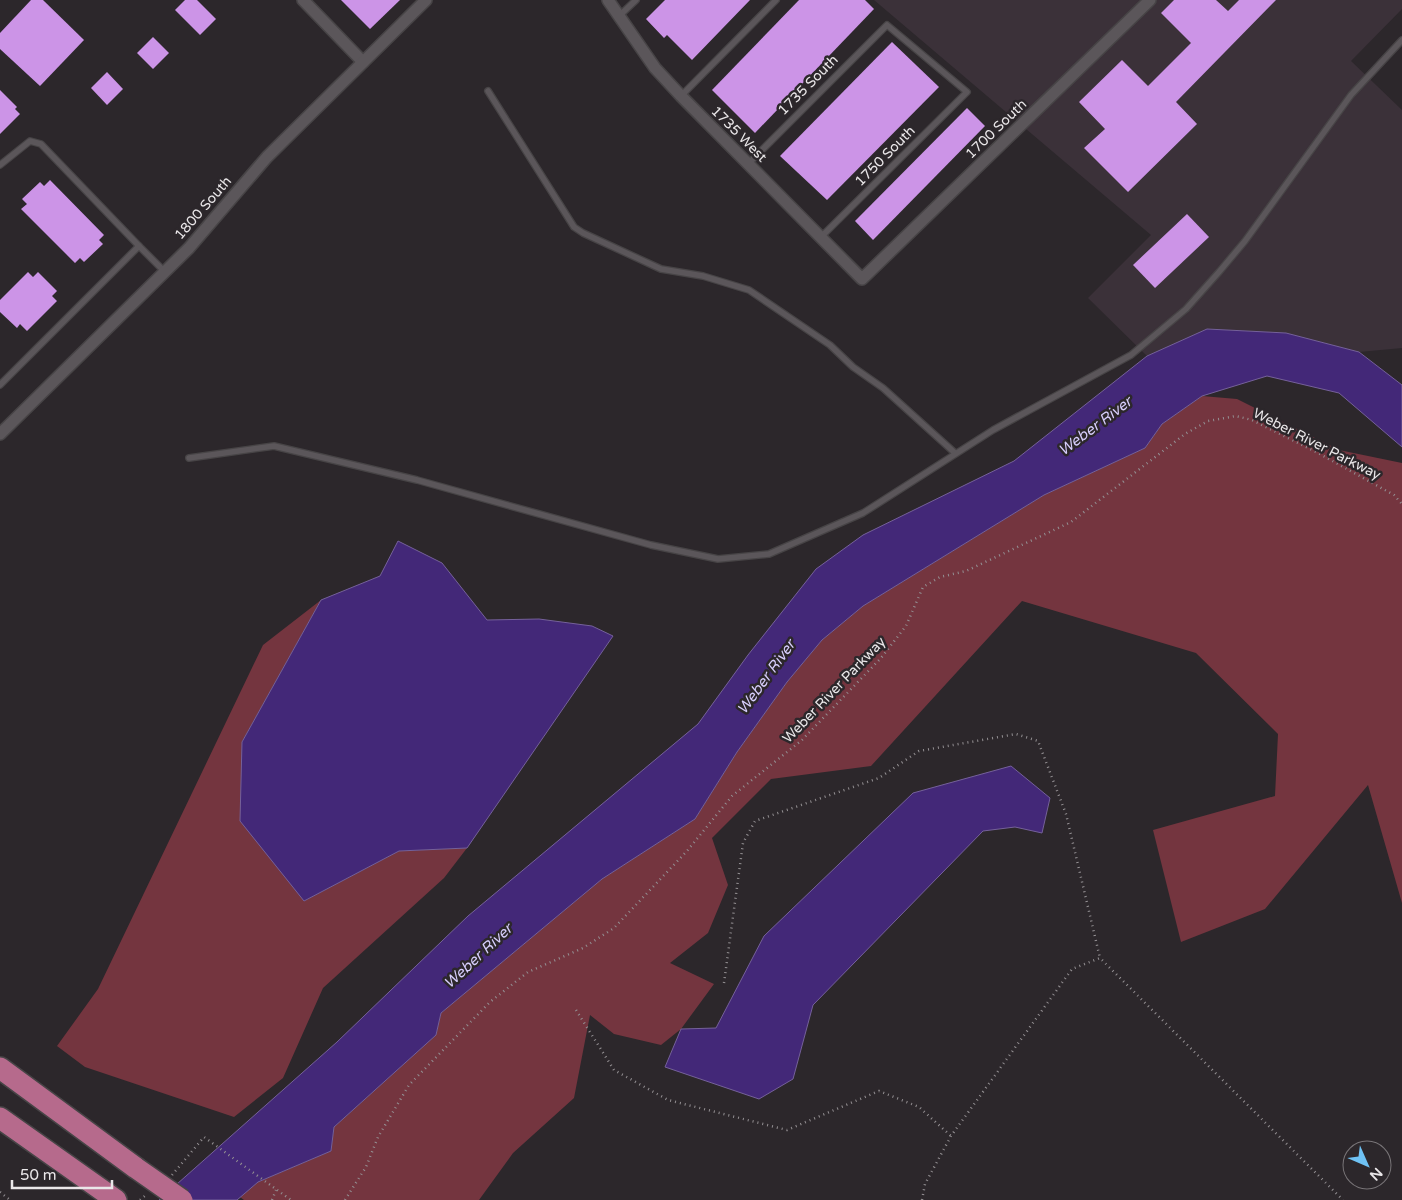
<svg xmlns="http://www.w3.org/2000/svg" width="1402" height="1200" viewBox="0 0 1402 1200" font-family="'Varela Round',sans-serif">
  <rect width="100%" height="100%" fill="#2c272b"/>
  <!-- built -->
  <path fill="#3b3139" d="M874,0H1402V9L1351,61L1402,110V348L1359,352L1286,333L1207,329L1147,356L1088,298L1151,235Z"/>
  <!-- green -->
  <g fill="#74353f">
    <path d="M1202,396L1237,399L1339,450L1402,463V903L1368,785L1265,909L1181,942L1153,830L1275,796L1278,734L1196,653L1022,601L871,766L771,779L712,838L728,885L708,933L670,963L714,984L681,1029L661,1045L614,1034L590,1015L574,1098L513,1153L479,1200H244L240,1197L258,1182L331,1151L334,1127L436,1035L441,1013L602,879L695,819L737,752L787,682L822,640L863,606L1044,495L1145,448L1162,424Z"/>
    <path d="M321,600L242,742L304,901L399,851L467,848L444,878L323,988L283,1078L234,1117L85,1067L57,1046L98,989L263,645Z"/>
  </g>
  <!-- water -->
  <g fill="#432878" stroke="#75619a">
    <path d="M1207,329L1286,333L1359,352L1402,385V447L1339,393L1267,376L1202,396L1162,424L1145,448L1044,495L863,606L822,640L787,682L737,752L695,819L602,879L441,1013L436,1035L334,1127L331,1151L258,1182L237,1200H159L337,1042L468,916L698,724L748,655L816,569L863,535L1014,461L1147,356Z"/>
    <path d="M398,541L442,563L487,620L539,619L592,626L613,636L467,848L399,851L304,901L240,821L242,742L321,600L380,576Z"/>
    <path d="M1011,766L1050,798L1042,833L1015,827L983,831L813,1005L793,1079L759,1099L665,1067L681,1029L716,1028L764,936L913,793Z"/>
  </g>
  <!-- building -->
  <g fill="#cc94e7">
    <path d="M31,0H43L84,40L40,86L0,49V33Z"/>
    <path d="M185,0H197L216,19L200,35L175,10Z"/>
    <path d="M341,0H400L370,29Z"/>
    <path d="M665,0H750L692,60L667,35L664,38L646,19Z"/>
    <path d="M799,0H865L874,9L755,133L712,90Z"/>
    <path d="M1174,0H1216L1228,11L1239,0H1276L1176,102L1197,124L1128,192L1084,148L1105,129L1079,102L1122,60L1148,86L1191,43L1161,13Z"/>
    <path d="M153,37L169,53L153,69L137,53Z"/>
    <path d="M892,42L939,87L827,200L780,156Z"/>
    <path d="M107,72L123,89L107,105L91,88Z"/>
    <path d="M0,90L17,107L15,109L20,114L0,134Z"/>
    <path d="M967,108L985,126L873,240L855,221Z"/>
    <path d="M50,180L104,235L99,240L103,244L84,262L80,258L75,263L21,209L27,204L22,199L40,182L44,186Z"/>
    <path d="M1187,214L1209,237L1155,288L1133,265Z"/>
    <path d="M28,272L33,277L38,272L57,291L52,296L57,301L27,331L20,324L17,328L0,312V300Z"/>
  </g>
  <g fill="none" stroke-linecap="round" stroke-linejoin="round">
    <!-- service casing -->
    <g stroke="#474446" stroke-width="8">
      <g id="service">
        <path d="M618,17L636,0"/>
        <path d="M488,91L574,227L583,233L661,269L703,276L749,290L830,345L853,367L883,388L955,453"/>
        <path d="M681,96L776,0"/>
        <path d="M748,164L887,25L967,92L821,237"/>
        <path d="M0,165L30,141L41,144L139,246L0,385"/>
        <path d="M139,246L165,272"/>
        <path d="M189,458L274,446L417,480L651,545L718,559L769,554L863,513L993,430L1131,355L1186,309L1219,272L1245,241L1351,95L1402,40"/>
      </g>
    </g>
    <!-- minor casing -->
    <g stroke="#474446" stroke-width="14">
      <g id="minor">
        <path d="M303,0L363,62"/>
        <path d="M608,0L655,68L681,96L862,279L1150,0"/>
        <path d="M0,434L189,248L267,157L426,0"/>
      </g>
    </g>
    <!-- motorway casing -->
    <g stroke="#474446" stroke-width="24">
      <g id="motorway">
        <path d="M0,1068L136,1168"/>
        <path d="M0,1118L116,1200"/>
      </g>
    </g>
    <!-- path -->
    <g stroke="#949093" stroke-width="2.5" stroke-dasharray="1 4" stroke-linecap="butt">
      <path d="M724,983L743,843L755,821L879,778L919,751L1016,734L1038,741L1066,814L1100,958"/>
      <path d="M576,1010L614,1070L668,1100L787,1130L879,1091L919,1107L951,1136"/>
      <path d="M172,1175L204,1137L291,1200"/>
      <path d="M0,1192L10,1200"/>
      <path d="M140,1200L146,1195"/>
      <path d="M272,1200L276,1190"/>
      <path d="M345,1200L366,1167L378,1137L409,1085L490,1002L528,972L583,948L614,928L687,851L732,796L802,740L881,658L906,626L923,587L940,577L966,571L1071,522L1185,434L1208,421L1236,416L1252,420L1318,453L1394,495L1402,504"/>
      <path d="M922,1200L925,1184L951,1136L1072,969L1100,958L1343,1200"/>
    </g>
    <!-- service -->
    <use href="#service" stroke="#5b565a" stroke-width="5.5"/>
    <!-- minor -->
    <use href="#minor" stroke="#5b565a" stroke-width="11"/>
    <!-- motorway -->
    <use href="#motorway" stroke="#b66a8c" stroke-width="21"/>
    <!-- motorway-bridge casing -->
    <g stroke="#474446" stroke-width="24" stroke-linecap="butt">
      <path id="motorway-bridge" d="M136,1168L182,1200"/>
    </g>
    <!-- motorway-bridge -->
    <use href="#motorway-bridge" stroke="#b66a8c" stroke-width="21"/>
  </g>
  <g text-anchor="middle" dominant-baseline="central" stroke-width="5" stroke-linejoin="round" paint-order="stroke">
    <!-- street labels -->
    <g font-size="14" fill="#eae7e9" stroke="#2c272b">
      <text transform="translate(808 85) rotate(-45)">1735 South</text>
      <text transform="translate(996 129) rotate(-44)">1700 South</text>
      <text transform="translate(739 134) rotate(45)">1735 West</text>
      <text transform="translate(885 156) rotate(-45)">1750 South</text>
      <text transform="translate(203 208) rotate(-49)">1800 South</text>
      <text transform="translate(1317 444) rotate(27)">Weber River Parkway</text>
      <text transform="translate(834 690) rotate(-46)">Weber River Parkway</text>
    </g>
    <!-- water labels -->
    <g font-size="15" font-style="italic" fill="#d7cefc" stroke="#2c272b">
      <text transform="translate(1095 426) rotate(-37)">Weber River</text>
      <text transform="translate(766 677) rotate(-54)">Weber River</text>
      <text transform="translate(478 956) rotate(-43)">Weber River</text>
    </g>
  </g>
  <!-- north arrow -->
  <g transform="translate(1367 1165) rotate(135)"><circle r="24" fill="#2c272b" stroke="#787477"/>
  <path d="M0-4L9 19L0 12L-9 19Z" fill="#6fc2f4"/>
  <text y="-8" font-size="14" font-weight="bold" text-anchor="middle" fill="#eae7e9">N</text>
  </g>
  <!-- scale -->
  <path d="M12 1180v8h100v-8" fill="none" stroke="#eae7e9" stroke-width="2.5"/>
  <text x="20" y="1180" font-size="15" fill="#eae7e9" stroke="#2c272b" stroke-width="4" paint-order="stroke">50 m</text>
</svg>
